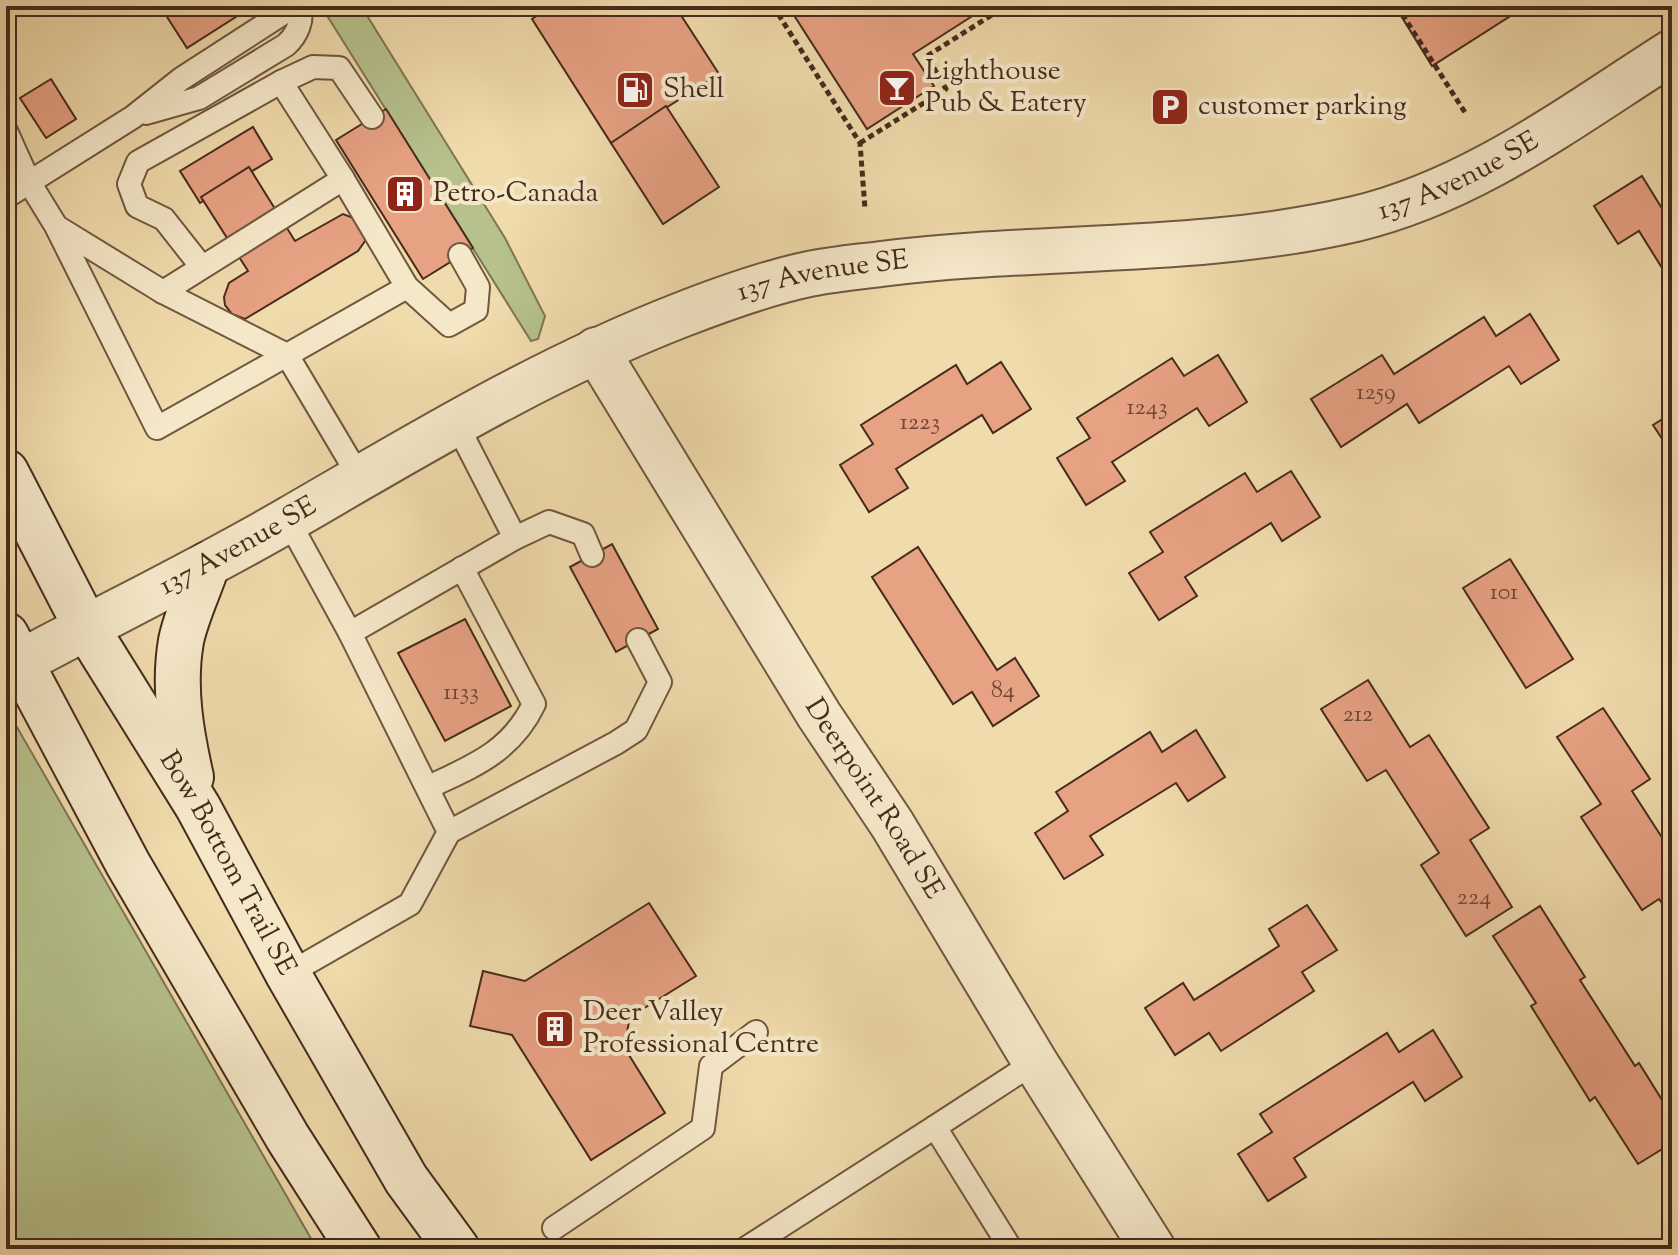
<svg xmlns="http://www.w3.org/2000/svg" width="1678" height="1255" viewBox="0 0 1678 1255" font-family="'Sorts Mill Goudy',serif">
  <rect width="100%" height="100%" fill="#f0dbac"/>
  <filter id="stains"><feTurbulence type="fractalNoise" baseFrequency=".0025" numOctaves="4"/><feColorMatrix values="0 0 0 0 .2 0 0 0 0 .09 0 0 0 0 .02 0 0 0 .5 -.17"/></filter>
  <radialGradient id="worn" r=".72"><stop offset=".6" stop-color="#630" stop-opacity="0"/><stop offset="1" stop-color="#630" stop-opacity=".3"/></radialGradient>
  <!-- green -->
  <g fill="#b6c18c" stroke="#7e7654" stroke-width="2">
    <path d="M321,6H361L505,238L545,316L538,339L531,341Z"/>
    <path d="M6,708L317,1249H6Z"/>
  </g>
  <!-- building -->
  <g fill="#e7a183" stroke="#462b1c" stroke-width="2">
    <path d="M160,6H253L187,48Z"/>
    <path d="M552,6H675L719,74L611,143L532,19Z"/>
    <path d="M788,6H988L913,54L934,86L867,129Z"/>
    <path d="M1395,6H1526L1432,66Z"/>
    <path d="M51,79L76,119L46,138L20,98Z"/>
    <path d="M666,106L719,187L663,224L611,143Z"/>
    <path d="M386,109L473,248L423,279L336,140Z"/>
    <path d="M253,127L272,159L200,203L180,171Z"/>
    <path d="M249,167L295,241L343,214L356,219L364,233L365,241L358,251L245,319L232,314L225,305L224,297L229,283L248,271L201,197Z"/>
    <path d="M1642,176L1663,210L1672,204V284L1639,231L1618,244L1594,206Z"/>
    <path d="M1530,314L1559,360L1521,384L1509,366L1419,423L1407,404L1341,447L1311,399L1382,355L1394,374L1484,317L1496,336Z"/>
    <path d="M1218,355L1247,402L1209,426L1197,408L1112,462L1125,481L1086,505L1057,458L1090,438L1077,418L1172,358L1184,376Z"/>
    <path d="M1001,362L1031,409L993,433L982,415L896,469L908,488L869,512L840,465L873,444L861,425L956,365L967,384Z"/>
    <path d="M1672,413V454L1653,425Z"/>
    <path d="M1291,471L1320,517L1282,541L1271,523L1185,577L1197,596L1159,620L1129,573L1163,552L1150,532L1245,473L1257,492Z"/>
    <path d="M612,544L658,629L616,652L570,567Z"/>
    <path d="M918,547L997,670L1015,658L1039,696L993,726L972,692L953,704L872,577Z"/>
    <path d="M1510,559L1573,659L1526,688L1463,588Z"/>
    <path d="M465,619L511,706L445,741L398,653Z"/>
    <path d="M1368,680L1410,747L1429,735L1489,828L1470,840L1512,907L1466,936L1421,865L1439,853L1386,770L1367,781L1321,709Z"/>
    <path d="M1603,708L1650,779L1632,791L1672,853V918L1659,899L1642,910L1581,817L1601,804L1557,737Z"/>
    <path d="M1196,730L1225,777L1188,801L1176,783L1090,836L1103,855L1064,879L1035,833L1068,811L1056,792L1150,732L1162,752Z"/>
    <path d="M649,903L696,976L630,1017L624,1047L665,1113L591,1160L512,1035L470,1026L483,971L525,981Z"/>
    <path d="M1307,905L1337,950L1302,972L1314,991L1221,1051L1209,1033L1175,1055L1145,1008L1183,983L1194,1000L1279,946L1269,929Z"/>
    <path d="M1540,906L1585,977L1580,980L1635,1066L1639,1063L1672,1116V1143L1638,1164L1595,1097L1590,1101L1531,1006L1536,1003L1493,936Z"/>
    <path d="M1433,1030L1462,1077L1425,1101L1413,1082L1294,1158L1306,1177L1268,1201L1238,1154L1272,1132L1260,1114L1387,1033L1399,1052Z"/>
  </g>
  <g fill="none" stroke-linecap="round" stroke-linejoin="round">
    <!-- service casing -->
    <g stroke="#705740" stroke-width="26">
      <g id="service">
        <path d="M281,82L343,179L407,287L449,325L476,310L478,287L460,255"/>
        <path d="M146,113L199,98L286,45C297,35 303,21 300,6"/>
        <path d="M6,131L29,182L56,226L157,428L287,355L360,478"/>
        <path d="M6,197L133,117L181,79L294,6"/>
        <path d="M57,227L163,292L287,355L407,287"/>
        <path d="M201,266L164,219L137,206L129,184L138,162L281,82L313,67L339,68L372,117"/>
        <path d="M163,292L343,179"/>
        <path d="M288,520L350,633L449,832L410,904L288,974"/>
        <path d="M515,538L549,522L583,534L592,555"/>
        <path d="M350,633L515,538L455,421"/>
        <path d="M429,787C473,766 511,752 534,704L462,568"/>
        <path d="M449,832L616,743L636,730L660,682L638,640"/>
        <path d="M554,1228L703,1128L711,1066L756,1032"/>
        <path d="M745,1249L935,1127"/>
        <path d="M1011,1249L935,1127L1035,1062"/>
      </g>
    </g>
    <!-- minor casing -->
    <g stroke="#705740" stroke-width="48">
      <g id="minor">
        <path id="s1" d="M596,350L819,715L892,824L1035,1062L1153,1249"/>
      </g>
    </g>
    <!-- tertiary casing -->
    <g stroke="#705740" stroke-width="48">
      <g id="tertiary">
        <path id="s2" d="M21,662C110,614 202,570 291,518C419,444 542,369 681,315C722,299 766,283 809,274C833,269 857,267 881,264C1038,244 1200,255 1355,219C1473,191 1571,116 1672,52"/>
      </g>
    </g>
    <!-- secondary casing -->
    <g stroke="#462b1c" stroke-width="48">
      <g id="secondary">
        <path id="s3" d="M6,472L86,627L198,807L288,974L406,1179L457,1249"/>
        <path d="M6,635L128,864L288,1138L359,1249"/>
        <path d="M191,777C181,733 173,687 181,641C186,616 199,590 207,565"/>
      </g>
    </g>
    <!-- path -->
    <g stroke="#462b1c" stroke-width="5" stroke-dasharray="6 4" stroke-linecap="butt">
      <path d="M773,6L860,143L865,209"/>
      <path d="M1397,6L1466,114"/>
      <path d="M860,143L946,89L927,56L1006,6"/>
    </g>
    <!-- service -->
    <use href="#service" stroke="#f5e8c9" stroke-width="22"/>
    <!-- minor -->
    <use href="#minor" stroke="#f5e8c9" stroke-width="44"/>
    <!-- tertiary -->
    <use href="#tertiary" stroke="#f5e8c9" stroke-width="44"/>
    <!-- secondary -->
    <use href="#secondary" stroke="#f5e8c9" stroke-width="44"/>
  </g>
  <!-- icons -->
  <defs>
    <g id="bar-square" transform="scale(2)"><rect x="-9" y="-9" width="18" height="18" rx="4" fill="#8f2418" stroke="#f5e8c9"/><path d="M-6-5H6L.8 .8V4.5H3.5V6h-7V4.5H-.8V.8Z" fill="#fff"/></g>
    <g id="fuel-square" transform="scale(2)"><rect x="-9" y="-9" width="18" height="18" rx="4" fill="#8f2418" stroke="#f5e8c9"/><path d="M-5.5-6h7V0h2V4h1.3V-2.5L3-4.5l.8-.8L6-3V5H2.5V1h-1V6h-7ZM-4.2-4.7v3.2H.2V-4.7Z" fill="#fff"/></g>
    <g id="parking-square" transform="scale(2)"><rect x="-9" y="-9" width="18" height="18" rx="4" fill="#8f2418" stroke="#f5e8c9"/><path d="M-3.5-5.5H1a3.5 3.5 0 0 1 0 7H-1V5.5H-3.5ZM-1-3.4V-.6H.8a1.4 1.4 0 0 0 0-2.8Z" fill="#fff"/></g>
    <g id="building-square" transform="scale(2)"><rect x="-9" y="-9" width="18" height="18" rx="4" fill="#8f2418" stroke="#f5e8c9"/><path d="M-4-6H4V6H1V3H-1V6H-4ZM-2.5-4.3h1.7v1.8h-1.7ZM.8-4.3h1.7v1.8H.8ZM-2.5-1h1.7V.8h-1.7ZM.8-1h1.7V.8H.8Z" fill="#fff"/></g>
  </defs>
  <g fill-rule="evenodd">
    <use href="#bar-square" x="897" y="88"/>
    <use href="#fuel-square" x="635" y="90"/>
    <use href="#parking-square" x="1170" y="107"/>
    <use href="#building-square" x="405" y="194"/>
    <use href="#building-square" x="555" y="1029"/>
  </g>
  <g text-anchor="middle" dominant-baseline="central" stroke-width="8" stroke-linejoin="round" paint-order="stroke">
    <!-- number labels -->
    <g font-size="24" fill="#6e4836">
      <text x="1376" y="393">1259</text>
      <text x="1147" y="408">1243</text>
      <text x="920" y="423">1223</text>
      <text x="1504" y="593">101</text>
      <text x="1003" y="691">84</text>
      <text x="461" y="693">1133</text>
      <text x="1358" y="715">212</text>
      <text x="1474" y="898">224</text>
    </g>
    <!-- poi labels -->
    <g font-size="28" fill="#462b1c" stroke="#f5e8c9" text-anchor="start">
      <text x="925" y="72">Lighthouse<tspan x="925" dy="32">Pub &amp; Eatery</tspan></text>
      <text x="663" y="90">Shell</text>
      <text x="1198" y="107">customer parking</text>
      <text x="433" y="194">Petro-Canada</text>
      <text x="583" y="1013">Deer Valley<tspan x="583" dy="32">Professional Centre</tspan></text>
    </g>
    <!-- street labels -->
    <g font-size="28" fill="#462b1c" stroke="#f5e8c9">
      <text stroke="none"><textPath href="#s2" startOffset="1542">137 Avenue SE</textPath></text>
      <text stroke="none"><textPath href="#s2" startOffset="894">137 Avenue SE</textPath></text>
      <text stroke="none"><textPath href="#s2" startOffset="246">137 Avenue SE</textPath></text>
      <text stroke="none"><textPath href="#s1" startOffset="528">Deerpoint Road SE</textPath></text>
      <text stroke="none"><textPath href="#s3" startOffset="450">Bow Bottom Trail SE</textPath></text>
    </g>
  </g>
  <!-- margin -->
  <rect width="1678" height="1255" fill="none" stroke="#f0dbac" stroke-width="32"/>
  <rect x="8" y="8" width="1662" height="1239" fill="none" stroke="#462b1c" stroke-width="4"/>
  <rect x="16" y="16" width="1646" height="1223" fill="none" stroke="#462b1c" stroke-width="2"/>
  <rect width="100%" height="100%" filter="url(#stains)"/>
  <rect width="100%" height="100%" fill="url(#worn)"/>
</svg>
